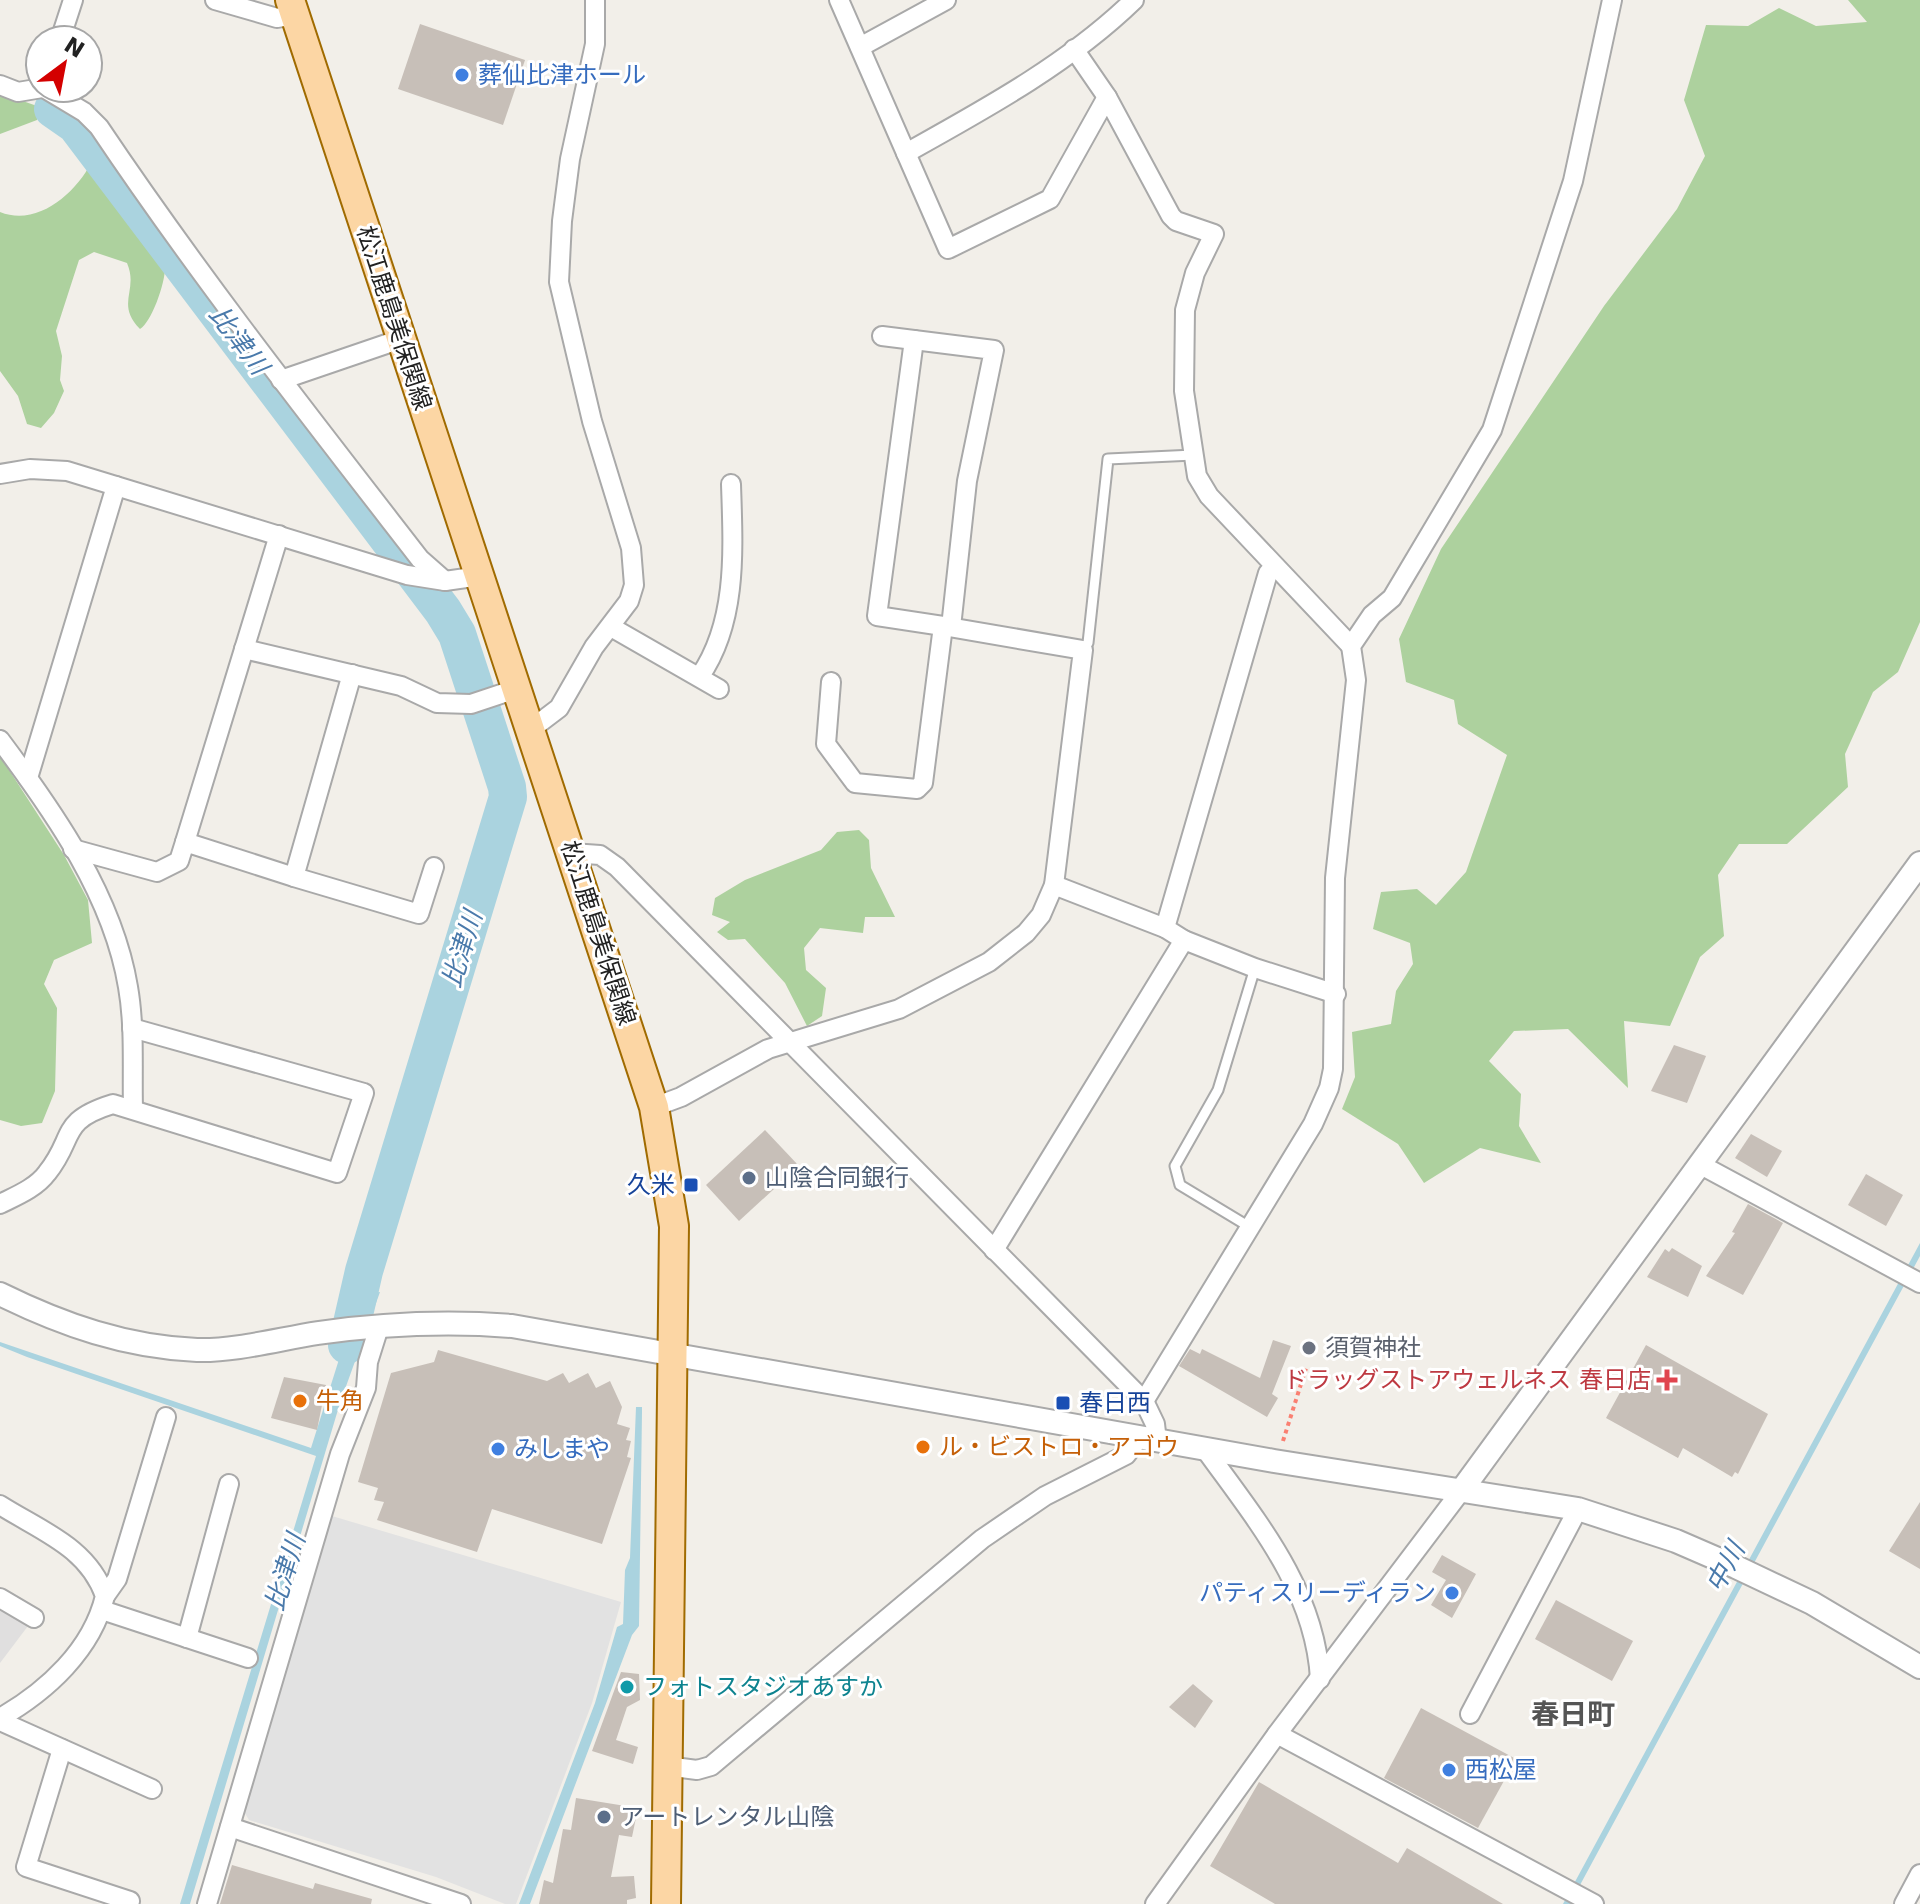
<svg xmlns="http://www.w3.org/2000/svg" width="1920" height="1904" viewBox="0 0 1920 1904" font-family="'DejaVu Sans','Noto Sans JP',sans-serif">
  <rect width="100%" height="100%" fill="#f2efe9"/>
  <!-- residential -->
  <path fill="#e0dfdf" d="M0,1598L34,1618L0,1663Z"/>
  <!-- forest -->
  <g fill="#add19e">
    <path d="M1848,0H1920V622L1898,672L1873,692L1845,754L1848,787L1787,844H1739L1718,875L1724,936L1700,957L1670,1026L1624,1021L1628,1088L1568,1029L1514,1031L1489,1061L1521,1094L1519,1126L1541,1163L1480,1148L1424,1183L1398,1144L1342,1109L1355,1077L1352,1032L1391,1024L1396,991L1413,964L1410,943L1373,929L1381,892L1417,889L1436,905L1466,872L1507,755L1458,724L1454,700L1406,682L1399,639L1441,549L1604,306L1677,209L1705,156L1684,100L1706,25L1748,26L1779,8L1816,26L1867,22Z"/>
    <path d="M0,93L37,106V120L0,134Z"/>
    <path d="M91,163L165,263C167,279 152,322 140,329C115,303 139,291 127,263L94,252L79,260L56,331L62,356L60,380L64,391L54,413L41,428L27,424L18,396L0,371V212C37,227 75,194 91,163Z"/>
    <path d="M0,756L64,855L88,900L92,943L54,960L44,984L57,1008L55,1091L42,1123L21,1126L0,1120Z"/>
    <path d="M859,830L869,840L871,868L895,917H865L863,933L820,928L804,948L806,970L826,988L822,1016L807,1026L785,983L745,939L728,940L717,932L730,922L712,915L715,898L745,880L821,850L837,832Z"/>
  </g>
  <!-- parking -->
  <path fill="#e2e2e2" d="M332,1516L621,1602L592,1703L516,1904H505L436,1877L249,1820L243,1810Z"/>
  <!-- water -->
  <g fill="#aad3df">
    <path d="M1920,1243V1256L1573,1898L1570,1904H1563Z"/>
    <path d="M380,1292L340,1403L190,1904H180L316,1456L27,1357L0,1346V1342L311,1448L341,1353L353,1295Z"/>
    <path d="M636,1407H642V1412L639,1626L632,1635L530,1904H519L595,1703L617,1627L623,1624L625,1570L630,1558Z"/>
  </g>
  <g fill="none" stroke-linecap="round" stroke-linejoin="round">
    <!-- river -->
    <path stroke="#aad3df" stroke-width="38" d="M53,109L76,125L443,611L457,634L507,787L508,797L364,1271L347,1345"/>
  </g>
  <!-- building -->
  <g fill="#c7bfb8">
    <path d="M420,24L525,60L503,125L398,89Z"/>
    <path d="M1674,1045L1706,1056L1687,1103L1651,1091Z"/>
    <path d="M765,1130L799,1166L739,1221L706,1185Z"/>
    <path d="M1751,1134L1782,1151L1767,1177L1735,1158Z"/>
    <path d="M1866,1174L1903,1195L1886,1226L1848,1205Z"/>
    <path d="M1748,1204L1783,1223L1743,1295L1706,1276L1735,1233L1732,1232Z"/>
    <path d="M1672,1248L1702,1266L1688,1297L1647,1277L1665,1249L1669,1252Z"/>
    <path d="M1273,1340L1291,1346L1272,1394L1278,1398L1267,1417L1179,1366L1190,1349L1200,1354L1202,1349L1260,1378Z"/>
    <path d="M1646,1345L1768,1414L1738,1474L1735,1472L1732,1477L1683,1448L1678,1458L1606,1418Z"/>
    <path d="M438,1350L547,1381L563,1373L569,1383L588,1373L596,1388L610,1381L622,1407L617,1424L630,1428L626,1440L631,1441L627,1457L631,1458L602,1544L492,1509L477,1552L377,1520L384,1502L374,1500L378,1488L358,1482L391,1373L434,1362Z"/>
    <path d="M284,1377L326,1385L317,1430L271,1418Z"/>
    <path d="M1920,1502V1569L1889,1551Z"/>
    <path d="M1442,1555L1476,1574L1452,1618L1431,1605L1446,1580L1432,1572Z"/>
    <path d="M1556,1600L1633,1641L1612,1681L1535,1639Z"/>
    <path d="M621,1672L639,1674L640,1700L627,1707L616,1740L638,1747L633,1764L592,1751Z"/>
    <path d="M1193,1684L1213,1701L1195,1728L1169,1707Z"/>
    <path d="M1421,1708L1516,1759L1478,1828L1384,1778Z"/>
    <path d="M1259,1782L1398,1863L1407,1848L1503,1904H1275L1210,1866Z"/>
    <path d="M576,1798L638,1808L632,1837L619,1835L611,1877L634,1876L636,1898L627,1900V1904H539L544,1880L553,1883L563,1829L571,1830Z"/>
    <path d="M232,1865L313,1889L315,1883L372,1899L371,1904H220Z"/>
  </g>
  <g fill="none" stroke-linecap="round" stroke-linejoin="round">
    <!-- service casing -->
    <g stroke="#a9a9a9" stroke-width="13">
      <g id="service">
        <path d="M1083,650L1088,643L1108,459L1194,455"/>
        <path d="M1248,1226L1180,1185L1175,1166L1218,1090L1255,968"/>
      </g>
    </g>
    <!-- minor casing -->
    <g stroke="#a9a9a9" stroke-width="22">
      <g id="minor">
        <path d="M215,0L277,18L295,15"/>
        <path d="M839,0L948,249L1050,199L1107,97L1171,216L1176,221L1214,234L1195,273L1185,310L1184,391L1197,476L1209,496L1351,646"/>
        <path d="M60,40L73,0"/>
        <path d="M860,47L946,0"/>
        <path d="M1074,49L1107,97"/>
        <path d="M0,85L18,92L42,88"/>
        <path d="M44,88L84,112L99,127C199,276 310,417 420,559L445,581"/>
        <path d="M906,153C985,109 1068,64 1134,0"/>
        <path d="M882,336L994,350L967,481L951,627"/>
        <path d="M281,380L401,339"/>
        <path d="M0,474L30,469L67,471L407,575L445,581L480,576"/>
        <path d="M611,627L719,689"/>
        <path d="M244,649L401,686L437,703L471,704L516,689"/>
        <path d="M352,674L294,877L419,914L434,867"/>
        <path d="M700,676C738,621 733,548 731,484"/>
        <path d="M831,682L826,744L855,783L917,789L923,783L943,626L877,616L914,340"/>
        <path d="M530,730L559,708L594,647L629,601L634,585L631,548L592,421L559,282L562,221L570,159L595,44V0"/>
        <path d="M0,740C54,812 113,896 128,987C135,1027 132,1069 133,1109"/>
        <path d="M28,778L116,486"/>
        <path d="M185,842L279,535"/>
        <path d="M73,849L157,872L179,861L185,842L294,877"/>
        <path d="M572,853L600,855L617,867L1144,1401L1155,1424L1157,1441"/>
        <path d="M1054,885L1165,928"/>
        <path d="M1184,940L1165,928L1268,573L1275,567"/>
        <path d="M654,1107L681,1097L768,1049L899,1009L989,962L1026,933L1041,915L1054,885L1083,650L943,626"/>
        <path d="M1701,1165L1920,1283"/>
        <path d="M0,1204C16,1196 36,1188 47,1173C76,1137 58,1121 113,1104L337,1173L364,1093L132,1028"/>
        <path d="M994,1250L1184,940L1255,968L1336,994"/>
        <path d="M1144,1401L1313,1124L1329,1088L1333,1069L1335,878L1356,680L1351,646L1372,615L1392,598L1492,430L1573,181L1612,0"/>
        <path d="M1205,1449C1256,1520 1315,1589 1320,1679"/>
        <path d="M0,1505C41,1531 88,1547 105,1596C92,1650 47,1691 0,1718"/>
        <path d="M105,1596L117,1579L166,1417"/>
        <path d="M0,1598L34,1618"/>
        <path d="M102,1610L248,1658"/>
        <path d="M187,1638L229,1484"/>
        <path d="M1470,1714L1578,1509"/>
        <path d="M0,1721L152,1789"/>
        <path d="M1277,1734L1594,1904"/>
        <path d="M62,1749L26,1867L130,1901"/>
        <path d="M666,1766L697,1770L711,1766L982,1539L1045,1496L1126,1455L1139,1438"/>
        <path d="M230,1827L461,1904"/>
        <path d="M207,1904L340,1454L366,1388L368,1362L379,1327"/>
        <path d="M1155,1904L1277,1734L1461,1491"/>
        <path d="M1904,1904L1920,1874"/>
      </g>
    </g>
    <!-- tertiary casing -->
    <g stroke="#a9a9a9" stroke-width="26">
      <g id="tertiary">
        <path d="M0,1294C63,1325 126,1347 197,1350C236,1351 279,1339 318,1333C382,1324 447,1321 512,1326L1274,1461L1578,1509L1676,1541L1736,1567L1812,1603L1920,1667"/>
        <path d="M1461,1491L1920,863"/>
      </g>
    </g>
    <!-- primary casing -->
    <g stroke="#a06b00" stroke-width="32">
      <path id="primary" d="M290,0L654,1107L674,1226L666,1904"/>
    </g>
    <!-- path -->
    <path stroke="#fa8072" stroke-width="4" stroke-dasharray="4 4" stroke-linecap="butt" d="M1283,1441L1307,1365"/>
    <!-- service -->
    <use href="#service" stroke="#fff" stroke-width="9"/>
    <!-- minor -->
    <use href="#minor" stroke="#fff" stroke-width="18"/>
    <!-- tertiary -->
    <use href="#tertiary" stroke="#fff" stroke-width="22"/>
    <!-- primary -->
    <use href="#primary" stroke="#fcd6a4" stroke-width="28"/>
  </g>
  <!-- markers -->
  <g fill="#3f7fe0" stroke="#fff" stroke-width="3">
    <circle cx="462" cy="75" r="8"/>
    <circle cx="498" cy="1449" r="8"/>
    <circle cx="1452" cy="1593" r="8"/>
    <circle cx="1449" cy="1770" r="8"/>
  </g>
  <g fill="#5c6f8a" stroke="#fff" stroke-width="3">
    <circle cx="749" cy="1178" r="8"/>
    <circle cx="604" cy="1817" r="8"/>
  </g>
  <g fill="#1a4fb4" stroke="#fff" stroke-width="3">
    <rect x="683" y="1177" width="16" height="16" rx="4"/>
    <rect x="1055" y="1395" width="16" height="16" rx="4"/>
  </g>
  <circle fill="#6b7280" stroke="#fff" stroke-width="3" cx="1309" cy="1348" r="8"/>
  <path fill="#e0444e" stroke="#fff" stroke-width="3" d="M1663 1368h8v8h8v8h-8v8h-8v-8h-8v-8h8z"/>
  <g fill="#e8710a" stroke="#fff" stroke-width="3">
    <circle cx="300" cy="1401" r="8"/>
    <circle cx="923" cy="1447" r="8"/>
  </g>
  <circle fill="#0f9aa8" stroke="#fff" stroke-width="3" cx="627" cy="1687" r="8"/>
  <g text-anchor="middle" dominant-baseline="central" stroke-width="6" stroke-linejoin="round" paint-order="stroke">
    <!-- shop labels -->
    <g font-size="24" fill="#366cbe" stroke="#fff" text-anchor="start">
      <text x="478" y="75">葬仙比津ホール</text>
      <text x="514" y="1449">みしまや</text>
      <text x="1436" y="1593" text-anchor="end">パティスリーディラン</text>
      <text x="1465" y="1770">西松屋</text>
    </g>
    <!-- street labels -->
    <g font-size="24" fill="#222" stroke="#fff">
      <text transform="translate(394 318) rotate(72)">松江鹿島美保関線</text>
      <text transform="translate(598 933) rotate(72)">松江鹿島美保関線</text>
    </g>
    <!-- service labels -->
    <g font-size="24" fill="#4e5e75" stroke="#fff" text-anchor="start">
      <text x="765" y="1178">山陰合同銀行</text>
      <text x="620" y="1817">アートレンタル山陰</text>
    </g>
    <!-- transit labels -->
    <g font-size="24" fill="#164399" stroke="#fff" text-anchor="end">
      <text x="675" y="1185">久米</text>
      <text x="1079" y="1403" text-anchor="start">春日西</text>
    </g>
    <!-- worship labels -->
    <g font-size="24" fill="#5b616d" stroke="#fff" text-anchor="start">
      <text x="1325" y="1348">須賀神社</text>
    </g>
    <!-- health labels -->
    <g font-size="24" fill="#be3a42" stroke="#fff" text-anchor="end">
      <text x="1651" y="1380">ドラッグストアウェルネス 春日店</text>
    </g>
    <!-- food labels -->
    <g font-size="24" fill="#c56008" stroke="#fff" text-anchor="start">
      <text x="316" y="1401">牛角</text>
      <text x="939" y="1447">ル・ビストロ・アゴウ</text>
    </g>
    <!-- culture labels -->
    <g font-size="24" fill="#0d838f" stroke="#fff" text-anchor="start">
      <text x="643" y="1687">フォトスタジオあすか</text>
    </g>
    <!-- water labels -->
    <g font-size="26" font-style="italic" fill="#4a7aab" stroke="#fff">
      <text transform="translate(239 340) rotate(53)">比津川</text>
      <text transform="translate(462 949) rotate(-73)">比津川</text>
      <text transform="translate(1725 1567) rotate(-62)">中川</text>
      <text transform="translate(285 1572) rotate(-73)">比津川</text>
    </g>
    <!-- quarter labels -->
    <g font-size="28" font-weight="bold" fill="#555" stroke="#fff">
      <text x="1573" y="1714">春日町</text>
    </g>
  </g>
  <!-- north arrow -->
  <g transform="translate(64 64) rotate(32)"><circle r="38" fill="#ffffff" stroke="#a7a7a7" stroke-width="2"/>
  <path d="M0-6L14 30L0 20L-14 30Z" fill="#d40000"/>
  <text y="-12" font-size="22" font-weight="bold" text-anchor="middle" fill="#222222">N</text>
  </g>
</svg>
